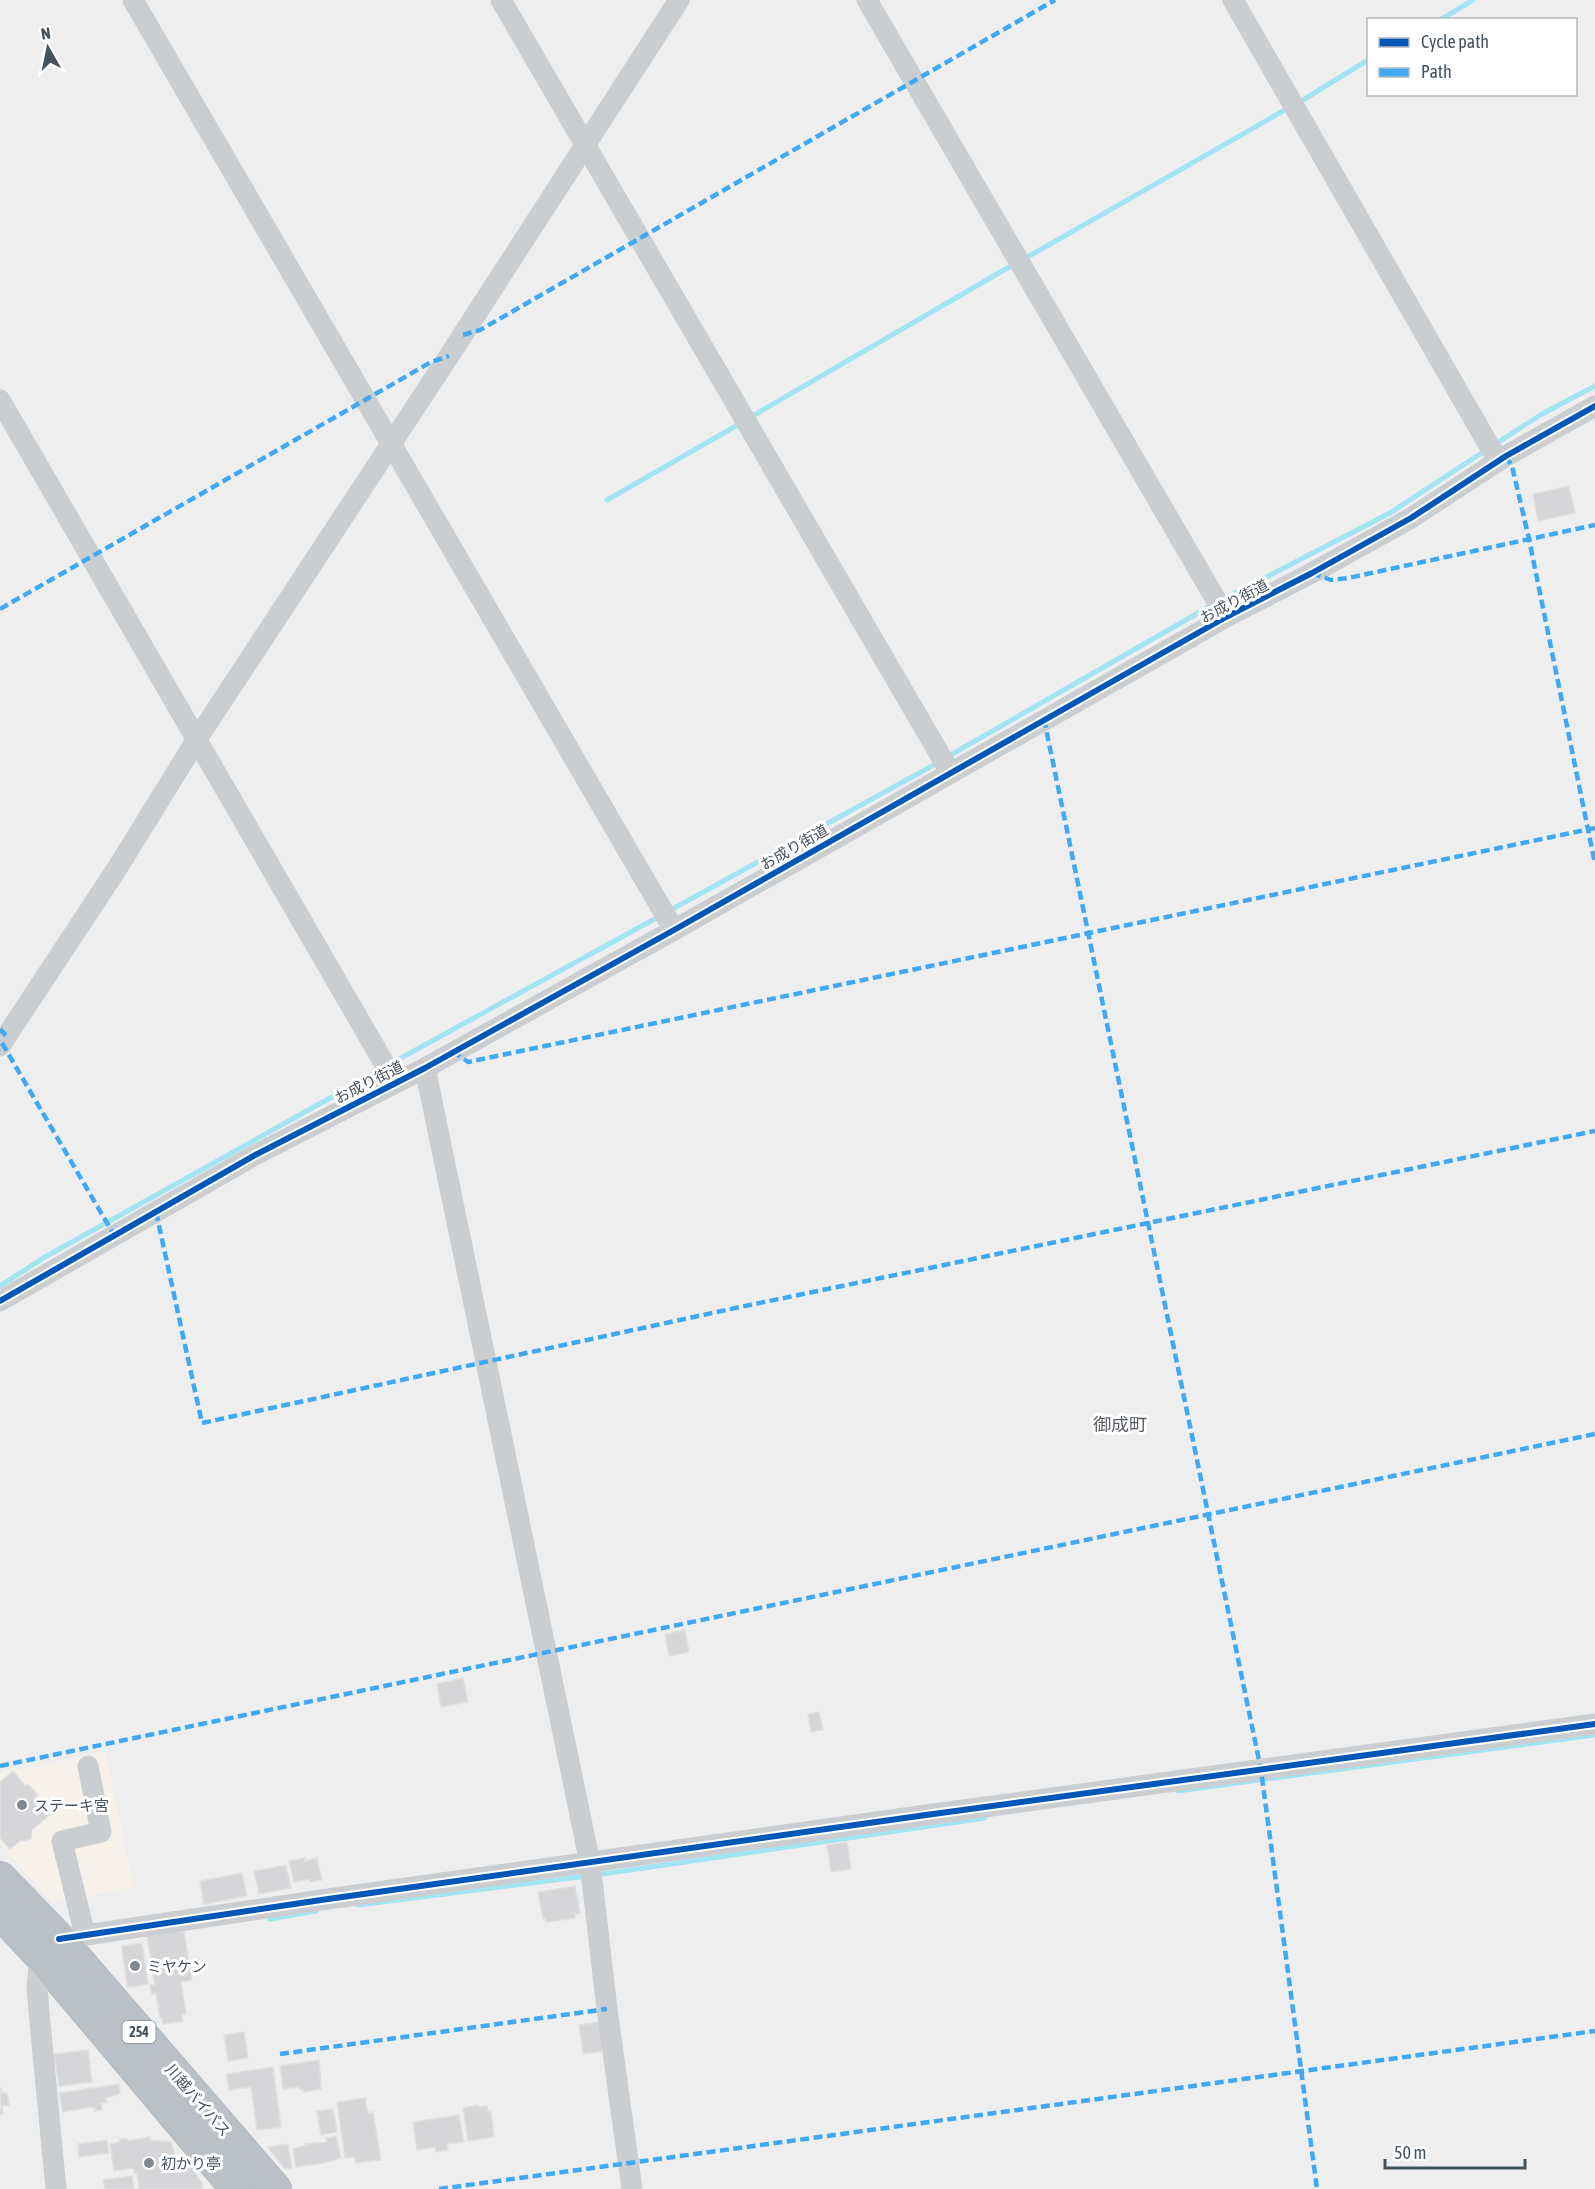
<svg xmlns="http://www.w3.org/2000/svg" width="1595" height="2189" viewBox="0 0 1595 2189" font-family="'Asap Condensed','Noto Sans JP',sans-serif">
  <rect width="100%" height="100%" fill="#efeeee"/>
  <!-- commercial -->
  <path fill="#f7f2e9" d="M105,1752L134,1887L52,1903L0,1843V1773Z"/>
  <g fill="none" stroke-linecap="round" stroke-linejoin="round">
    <!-- stream -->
    <g stroke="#a2e4f1" stroke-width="5">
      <path d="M1440,20L1473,0"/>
      <path d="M1298,103L1368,60"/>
      <path d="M1024,259L1290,107"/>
      <path d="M749,418L1016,263"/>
      <path d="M1494,445L1542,414L1595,386"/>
      <path d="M607,500L741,423"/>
      <path d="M1220,601L1390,513L1486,450"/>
      <path d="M947,757L1212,605"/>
      <path d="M669,911L939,762"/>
      <path d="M390,1064L660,916"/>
      <path d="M0,1286L45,1257L382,1069"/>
      <path d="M1178,1791L1594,1735"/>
      <path d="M596,1875L985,1818"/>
      <path d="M358,1905L587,1876"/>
      <path d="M270,1919L316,1911"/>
    </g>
  </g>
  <!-- building -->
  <g fill="#d6d6d9" stroke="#e0e0e1" stroke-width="1.5">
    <path d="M1569,486L1575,513L1538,521L1533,494Z"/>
    <path d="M685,1630L689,1652L669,1656L665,1634Z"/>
    <path d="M463,1678L468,1702L441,1707L437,1684Z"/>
    <path d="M819,1712L823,1730L811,1732L808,1714Z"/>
    <path d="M13,1771L25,1786L28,1784L38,1795L36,1797L51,1814L32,1830L31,1839L24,1841L21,1840L10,1849L0,1838V1782Z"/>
    <path d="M847,1842L851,1869L831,1872L827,1845Z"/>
    <path d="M305,1858V1861L317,1858L322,1880L310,1882L309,1879L294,1882L289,1861Z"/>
    <path d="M286,1865L291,1888L259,1894L254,1871Z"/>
    <path d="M242,1873L247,1896L204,1904L200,1881Z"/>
    <path d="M575,1886L580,1913L575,1914V1918L546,1922L545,1918L543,1919L538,1892Z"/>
    <path d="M175,1931V1932L184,1931L192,1980L181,1982L186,2014H182L183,2021L163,2024L162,2018H160L156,1993L152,1994L150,1985H155L147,1935Z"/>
    <path d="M142,1943L148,1984L130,1987L127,1986L122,1948L123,1946Z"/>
    <path d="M601,2022L605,2051L583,2054L579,2025Z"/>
    <path d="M244,2032L248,2058L228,2061L224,2035Z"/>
    <path d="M88,2050L92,2082L59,2086L54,2054Z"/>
    <path d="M319,2060L321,2089L303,2092V2089H299V2087L283,2089L280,2066Z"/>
    <path d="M273,2067L281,2127L257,2130L251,2087L229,2090L227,2074Z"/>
    <path d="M119,2084L120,2094L106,2098L107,2102L101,2103L102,2110L95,2111V2108L91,2107L63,2112L59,2093Z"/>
    <path d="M1,2087L2,2093H7L9,2105L2,2106L3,2114L0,2115Z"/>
    <path d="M365,2098L368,2113L373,2112L381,2160L356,2163L355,2157L345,2158L337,2102Z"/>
    <path d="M478,2105L479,2107L487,2106L488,2112L491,2111L494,2137L468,2141L463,2108Z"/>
    <path d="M333,2109L337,2132L321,2135L317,2111Z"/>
    <path d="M459,2115L464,2142L447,2144L448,2150L436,2152L435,2147L417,2150L413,2122Z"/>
    <path d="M336,2136L341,2158L324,2163L296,2167L293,2149L305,2146V2144L327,2142L326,2138Z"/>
    <path d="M150,2137V2140L171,2142L175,2156L193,2169L202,2183L203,2189H139L137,2173L134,2174L133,2168L114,2171L110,2144L120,2142L119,2139H127L128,2141Z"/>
    <path d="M107,2140L109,2153L79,2157L78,2144Z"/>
    <path d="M288,2144L292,2168L285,2169L268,2147Z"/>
    <path d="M132,2176L134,2189H105L103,2180Z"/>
  </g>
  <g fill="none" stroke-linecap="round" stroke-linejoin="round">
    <!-- highway casing -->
    <g stroke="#b2b8be" stroke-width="34">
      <g id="highway">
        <path d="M0,1878L59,1939L275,2189"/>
        <path d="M0,1912L40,1955L237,2189"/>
      </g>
    </g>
    <!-- minor -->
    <g stroke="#caced0" stroke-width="21">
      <path d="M133,0L674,930"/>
      <path d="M501,0L950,772"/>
      <path d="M867,0L1226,617"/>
      <path d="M1233,0L1498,461"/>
      <path d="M0,400L395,1082"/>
      <path d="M0,1046L118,867L197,739L449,356L679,0"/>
      <path d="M425,1068L590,1863L607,2009L632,2189"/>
      <path d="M0,1301L255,1155L425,1068L674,930L1226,617L1312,573L1411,518L1506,456L1595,406"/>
      <path d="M85,1935L62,1841L101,1832L88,1766"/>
      <path d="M59,1939L328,1899L926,1815L1595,1724"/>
      <path d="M40,1955L37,1986L39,2012L56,2189"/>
    </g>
    <!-- highway -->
    <use href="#highway" stroke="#bac0c5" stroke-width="32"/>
    <!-- quiet -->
    <g stroke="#3fa9f5" stroke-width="4.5" stroke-dasharray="9 4.5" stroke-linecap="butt">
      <path d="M463,335L480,330L1055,0"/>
      <path d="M1506,456L1512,466L1529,539L1595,864"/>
      <path d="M1312,573L1331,580L1348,578L1595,525"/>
      <path d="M0,609L365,400L431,362L449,356"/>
      <path d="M1044,719L1261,1770L1317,2189"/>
      <path d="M0,1029L6,1036"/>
      <path d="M2,1043L114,1235"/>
      <path d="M453,1051L468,1062L1595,828"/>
      <path d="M156,1212L202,1423L740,1307L1595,1131"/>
      <path d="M0,1766L1595,1434"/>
      <path d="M280,2054L607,2009"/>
      <path d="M439,2189L1595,2031"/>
    </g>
    <!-- cycleway casing -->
    <g stroke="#fff" stroke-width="10">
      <g id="cycleway">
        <path d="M0,1301L255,1155L425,1068L674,930L1226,617L1312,573L1411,518L1506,456L1595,406"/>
        <path d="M59,1939L328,1899L926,1815L1595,1724"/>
      </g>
    </g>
    <!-- cycleway -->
    <use href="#cycleway" stroke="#0057b8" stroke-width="6"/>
  </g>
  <!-- markers -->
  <g fill="#80898f" stroke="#fff" stroke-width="2">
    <circle cx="22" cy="1805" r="6"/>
    <circle cx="135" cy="1966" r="6"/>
    <circle cx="149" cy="2163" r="6"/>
  </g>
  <g text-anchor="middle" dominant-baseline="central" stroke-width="6" stroke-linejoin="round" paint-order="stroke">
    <!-- shield labels -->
    <rect fill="#fff" stroke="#7c868d" stroke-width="1.5" x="122.5" y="2021" width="33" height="22" rx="4.5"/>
    <g font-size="14" font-weight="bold" fill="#44525c">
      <text x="139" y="2032">254</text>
    </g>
    <!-- street labels -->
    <g font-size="15" fill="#44525c" stroke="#fff">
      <text transform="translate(1234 601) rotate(-28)">お成り街道</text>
      <text transform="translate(794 847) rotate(-30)">お成り街道</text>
      <text transform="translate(369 1082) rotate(-27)">お成り街道</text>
      <text transform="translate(198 2100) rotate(49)">川越バイパス</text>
    </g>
    <!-- poi labels -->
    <g font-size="15" fill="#44525c" stroke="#fff" text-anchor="start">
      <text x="34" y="1805">ステーキ宮</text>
      <text x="147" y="1966">ミヤケン</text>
      <text x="161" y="2163">初かり亭</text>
    </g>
    <!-- quarter labels -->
    <g font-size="18" fill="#5a5e63" stroke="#fff">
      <text x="1120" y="1424">御成町</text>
    </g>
  </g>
  <!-- legend -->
  <rect x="1367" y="18" width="210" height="78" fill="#ffffff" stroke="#b4babe" stroke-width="1.5"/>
  <rect x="1379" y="38" width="30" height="9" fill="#0057b8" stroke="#b4babe" stroke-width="1.5"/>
  <text x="1421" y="48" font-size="18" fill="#44525c">Cycle path</text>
  <rect x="1379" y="68" width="30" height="9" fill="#3fa9f5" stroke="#b4babe" stroke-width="1.5"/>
  <text x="1421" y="78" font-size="18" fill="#44525c">Path</text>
  <!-- north arrow -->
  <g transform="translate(48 48) rotate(351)" stroke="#ffffff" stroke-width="4.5" paint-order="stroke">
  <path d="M0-4.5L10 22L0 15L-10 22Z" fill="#44525c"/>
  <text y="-9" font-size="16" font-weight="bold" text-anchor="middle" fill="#44525c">N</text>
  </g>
  <!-- scale -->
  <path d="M1385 2159v9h140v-9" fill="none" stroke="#44525c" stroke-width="3"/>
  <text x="1394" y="2159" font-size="18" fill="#44525c" stroke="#ffffff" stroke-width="4.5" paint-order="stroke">50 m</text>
</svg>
